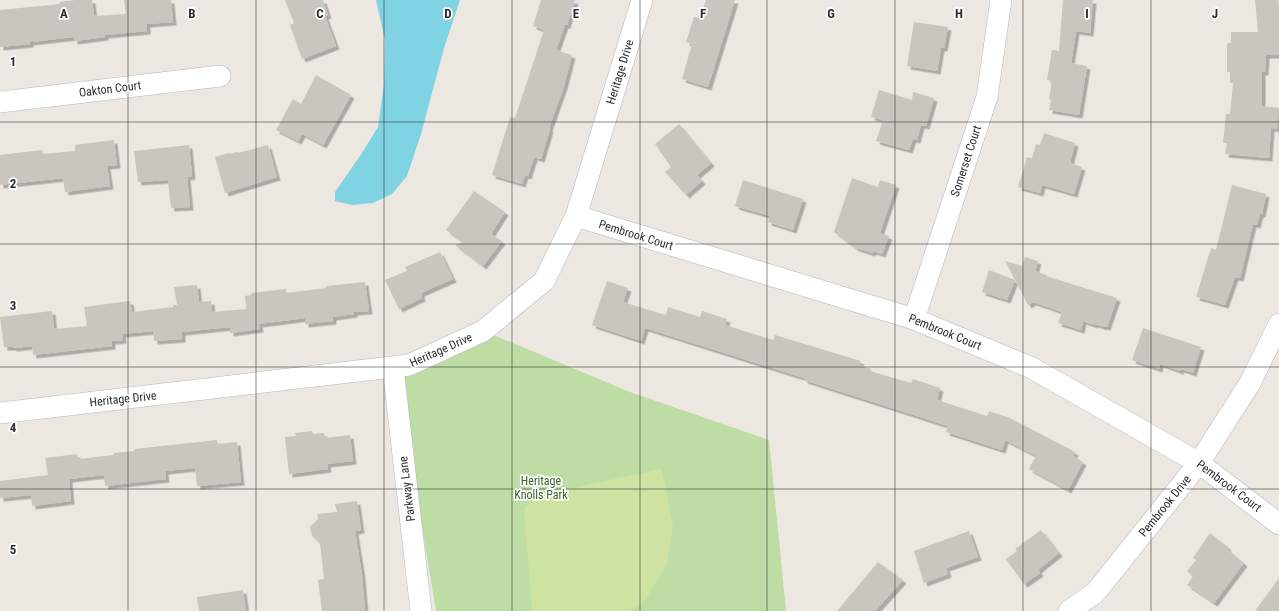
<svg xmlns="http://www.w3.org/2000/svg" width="1279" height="611" viewBox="0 0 1279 611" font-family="'Roboto Condensed',sans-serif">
  <defs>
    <filter id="shadow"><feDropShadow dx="3.5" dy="3.5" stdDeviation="0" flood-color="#0004"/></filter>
  </defs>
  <rect width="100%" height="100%" fill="#ede7e1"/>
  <!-- green -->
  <path fill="#bddda4" d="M491,334L630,392L769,440L786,611H436L396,371Z"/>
  <!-- pitch -->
  <path fill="#cee3a1" d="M662,469L673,527L666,566L644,602L629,611H532L524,509L538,495Z"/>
  <!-- water -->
  <path fill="#80d3e3" d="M376,0H460L444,48L421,134L407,176L392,194L373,203L352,205L335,201V192L362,153L378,127L384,85L385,40Z"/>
  <!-- building -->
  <g fill="#c9c5bf" filter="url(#shadow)">
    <path d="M75,0H92L94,16L126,14L124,0H171L173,22L147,24V31L105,35V37L74,41V37L30,42V44L0,47V10L60,4L59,2Z"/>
    <path d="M285,0H323L328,15L325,16L336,46L302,59L290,25L294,23Z"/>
    <path d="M541,0H575L567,25H565L556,50L572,55L564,86L549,128L550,129L541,159L534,157L528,176L525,175L522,184L492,175L510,117L515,118L544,30L533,26Z"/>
    <path d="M706,0H735L708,87L682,79L692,44L686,42L694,17L700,18Z"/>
    <path d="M1063,0H1093L1090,33L1076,31L1071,63L1087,66L1079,115L1049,110L1051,100L1049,99L1052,81L1047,80L1052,50L1059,51Z"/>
    <path d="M1255,0H1278L1279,11V55H1266L1265,72H1262V106L1279,108L1277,129L1271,128L1269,158L1225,154L1227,143H1223L1226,114H1230L1233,83H1230V72H1227V43H1231V32H1258Z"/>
    <path d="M914,22L948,27L944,48H941L937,71L907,66Z"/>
    <path d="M316,75L351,95L323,145L302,134L298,141L276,130L293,99L301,104Z"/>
    <path d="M879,90L912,100L913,92L934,98L926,126L921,125L917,140L913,139L909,150L876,141L883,120L871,117Z"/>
    <path d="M679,124L711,163L697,175L702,181L686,195L665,172L671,167L655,144Z"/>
    <path d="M1044,133L1075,143L1070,163L1082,167L1074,194L1042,185L1040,193L1018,187L1027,157L1032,158L1036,144L1040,145Z"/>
    <path d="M114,140L117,165L107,166L110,186L65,192L63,178L0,185V155L42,150L43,154L75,151V145Z"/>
    <path d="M189,145L192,176L187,177L190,207L171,208L168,180L138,182L134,151Z"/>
    <path d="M268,145L277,177L225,193L215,157L229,153V154L237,152L238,153Z"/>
    <path d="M852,178L878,187L880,180L896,185L880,233L889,236L882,254L873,251L872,253L856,248L834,232Z"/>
    <path d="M743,180L803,199L793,230L768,222L770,216L735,206Z"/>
    <path d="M1232,185L1266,194L1262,214H1260L1257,225L1253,224L1240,278L1235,277L1225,305L1196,297L1211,248L1216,250Z"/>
    <path d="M474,191L505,212L491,234L502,241L483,266L455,245L463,242L446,230Z"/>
    <path d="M440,252L453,279L421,293L422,298L399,309L385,280L407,271L405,267Z"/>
    <path d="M1025,257L1038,261L1035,271L1046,275V276L1117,298L1107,327L1104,326V327L1095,324L1094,325L1083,321L1081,330L1058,323L1062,312L1033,302L1028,305L1015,280L1007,300L982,292L989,270L1015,280L1005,261L1022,266Z"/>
    <path d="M607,281L628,288L623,302L666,315L668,307L700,317L702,311L727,319L725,325L773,340L775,335L861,361L859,365L871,369L870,371L911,383L913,379L940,388L937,400L987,416L989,411L1010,418L1075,452L1073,456L1083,462L1068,490L1029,469L1036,456L1005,440L1002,450L946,432L948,426L804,380V378L645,328L641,341L592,325Z"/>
    <path d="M365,282L369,311L354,312V314L333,317V321L305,324V318L259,324L260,329L230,333V327L182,332V339L154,341L153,331L122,334L123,340L112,341V346L33,355L32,346L13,348V347H4L0,317L52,311L54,329L87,326L84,307L130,301L132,312L173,307V305H177L174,287L197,285L199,302L211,301L212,312L246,309L245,296L251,295V293L286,289V293L326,288V286Z"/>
    <path d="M1143,328L1201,347L1193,373L1181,369L1180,371L1160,364L1159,369L1132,360Z"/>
    <path d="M312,431L313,434L324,433L325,438L350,435L353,461L327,464L328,469L289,474L285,437L296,436L295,433Z"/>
    <path d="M217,440L218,444L237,442L241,482L197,486L195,468L165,471L166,479L105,486L104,475L69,479L71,501L32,506L31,495L0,498V481L48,475L45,458L77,454L78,459L114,455V453L134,451V449Z"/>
    <path d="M357,501L361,530L355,531L362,575L365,611H322L318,580L324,579L320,543L312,536L310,527L318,519L317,514L337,512L335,504Z"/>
    <path d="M1041,530L1059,553L1038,570L1040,573L1024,584L1006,559L1017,551L1015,549Z"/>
    <path d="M969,531L978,557L946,568L948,574L924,583L914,551Z"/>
    <path d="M1210,533L1228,547L1227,549L1244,563L1214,603L1187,585L1193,576L1187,571L1196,560L1193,558Z"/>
    <path d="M878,562L903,580L875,611H837Z"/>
    <path d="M1279,578V611H1255Z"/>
    <path d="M243,590L246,611H199L197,597Z"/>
  </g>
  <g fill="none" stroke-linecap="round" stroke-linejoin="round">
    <!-- street casing -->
    <g stroke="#b5b7bf" stroke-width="22">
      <g id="street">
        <path d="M0,102L220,76"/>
        <path d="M576,216L914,319L1032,368L1199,463L1279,524"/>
        <path d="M914,319L987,97L1001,0"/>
        <path d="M393,368L421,611"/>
        <path d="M0,413L409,365L483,331L544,281L576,216L642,0"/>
        <path d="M1069,611L1095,593L1199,463L1250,383L1279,324"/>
      </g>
    </g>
    <!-- street -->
    <use href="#street" stroke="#fff" stroke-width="21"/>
  </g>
  <!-- grid -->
  <path fill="none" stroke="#2d2d2d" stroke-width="1" stroke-opacity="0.55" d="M128,0V611M256,0V611M384,0V611M512,0V611M640,0V611M767,0V611M895,0V611M1023,0V611M1151,0V611M0,122H1279M0,244H1279M0,367H1279M0,489H1279"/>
  <g text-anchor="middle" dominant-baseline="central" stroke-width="3.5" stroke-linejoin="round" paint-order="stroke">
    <!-- street labels -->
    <g font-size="12" fill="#2d2d2d" stroke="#fff">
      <text transform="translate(620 72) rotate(-73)">Heritage Drive</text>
      <text transform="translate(110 89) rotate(-7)">Oakton Court</text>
      <text transform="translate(966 161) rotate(-72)">Somerset Court</text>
      <text transform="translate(636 235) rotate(17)">Pembrook Court</text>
      <text transform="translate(945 332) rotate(22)">Pembrook Court</text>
      <text transform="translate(441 350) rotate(-24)">Heritage Drive</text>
      <text transform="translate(123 399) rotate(-6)">Heritage Drive</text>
      <text transform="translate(1229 486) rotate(37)">Pembrook Court</text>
      <text transform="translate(407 489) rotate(-97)">Parkway Lane</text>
      <text transform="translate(1165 506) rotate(-51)">Pembrook Drive</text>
    </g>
    <!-- park labels -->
    <g font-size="12" fill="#376423" stroke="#fff">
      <text x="541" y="481">Heritage<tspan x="541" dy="14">Knolls Park</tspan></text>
    </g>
  </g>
  <g font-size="13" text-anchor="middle" font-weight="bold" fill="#2d2d2d" stroke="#fff" stroke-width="3.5" stroke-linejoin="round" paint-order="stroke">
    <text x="64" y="18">A</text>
    <text x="192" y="18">B</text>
    <text x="320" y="18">C</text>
    <text x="448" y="18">D</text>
    <text x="576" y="18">E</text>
    <text x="703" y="18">F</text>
    <text x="831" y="18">G</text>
    <text x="959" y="18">H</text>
    <text x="1087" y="18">I</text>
    <text x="1215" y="18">J</text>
    <text x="13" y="66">1</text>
    <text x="13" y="188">2</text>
    <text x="13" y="310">3</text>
    <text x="13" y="432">4</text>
    <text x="13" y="554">5</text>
  </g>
</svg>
